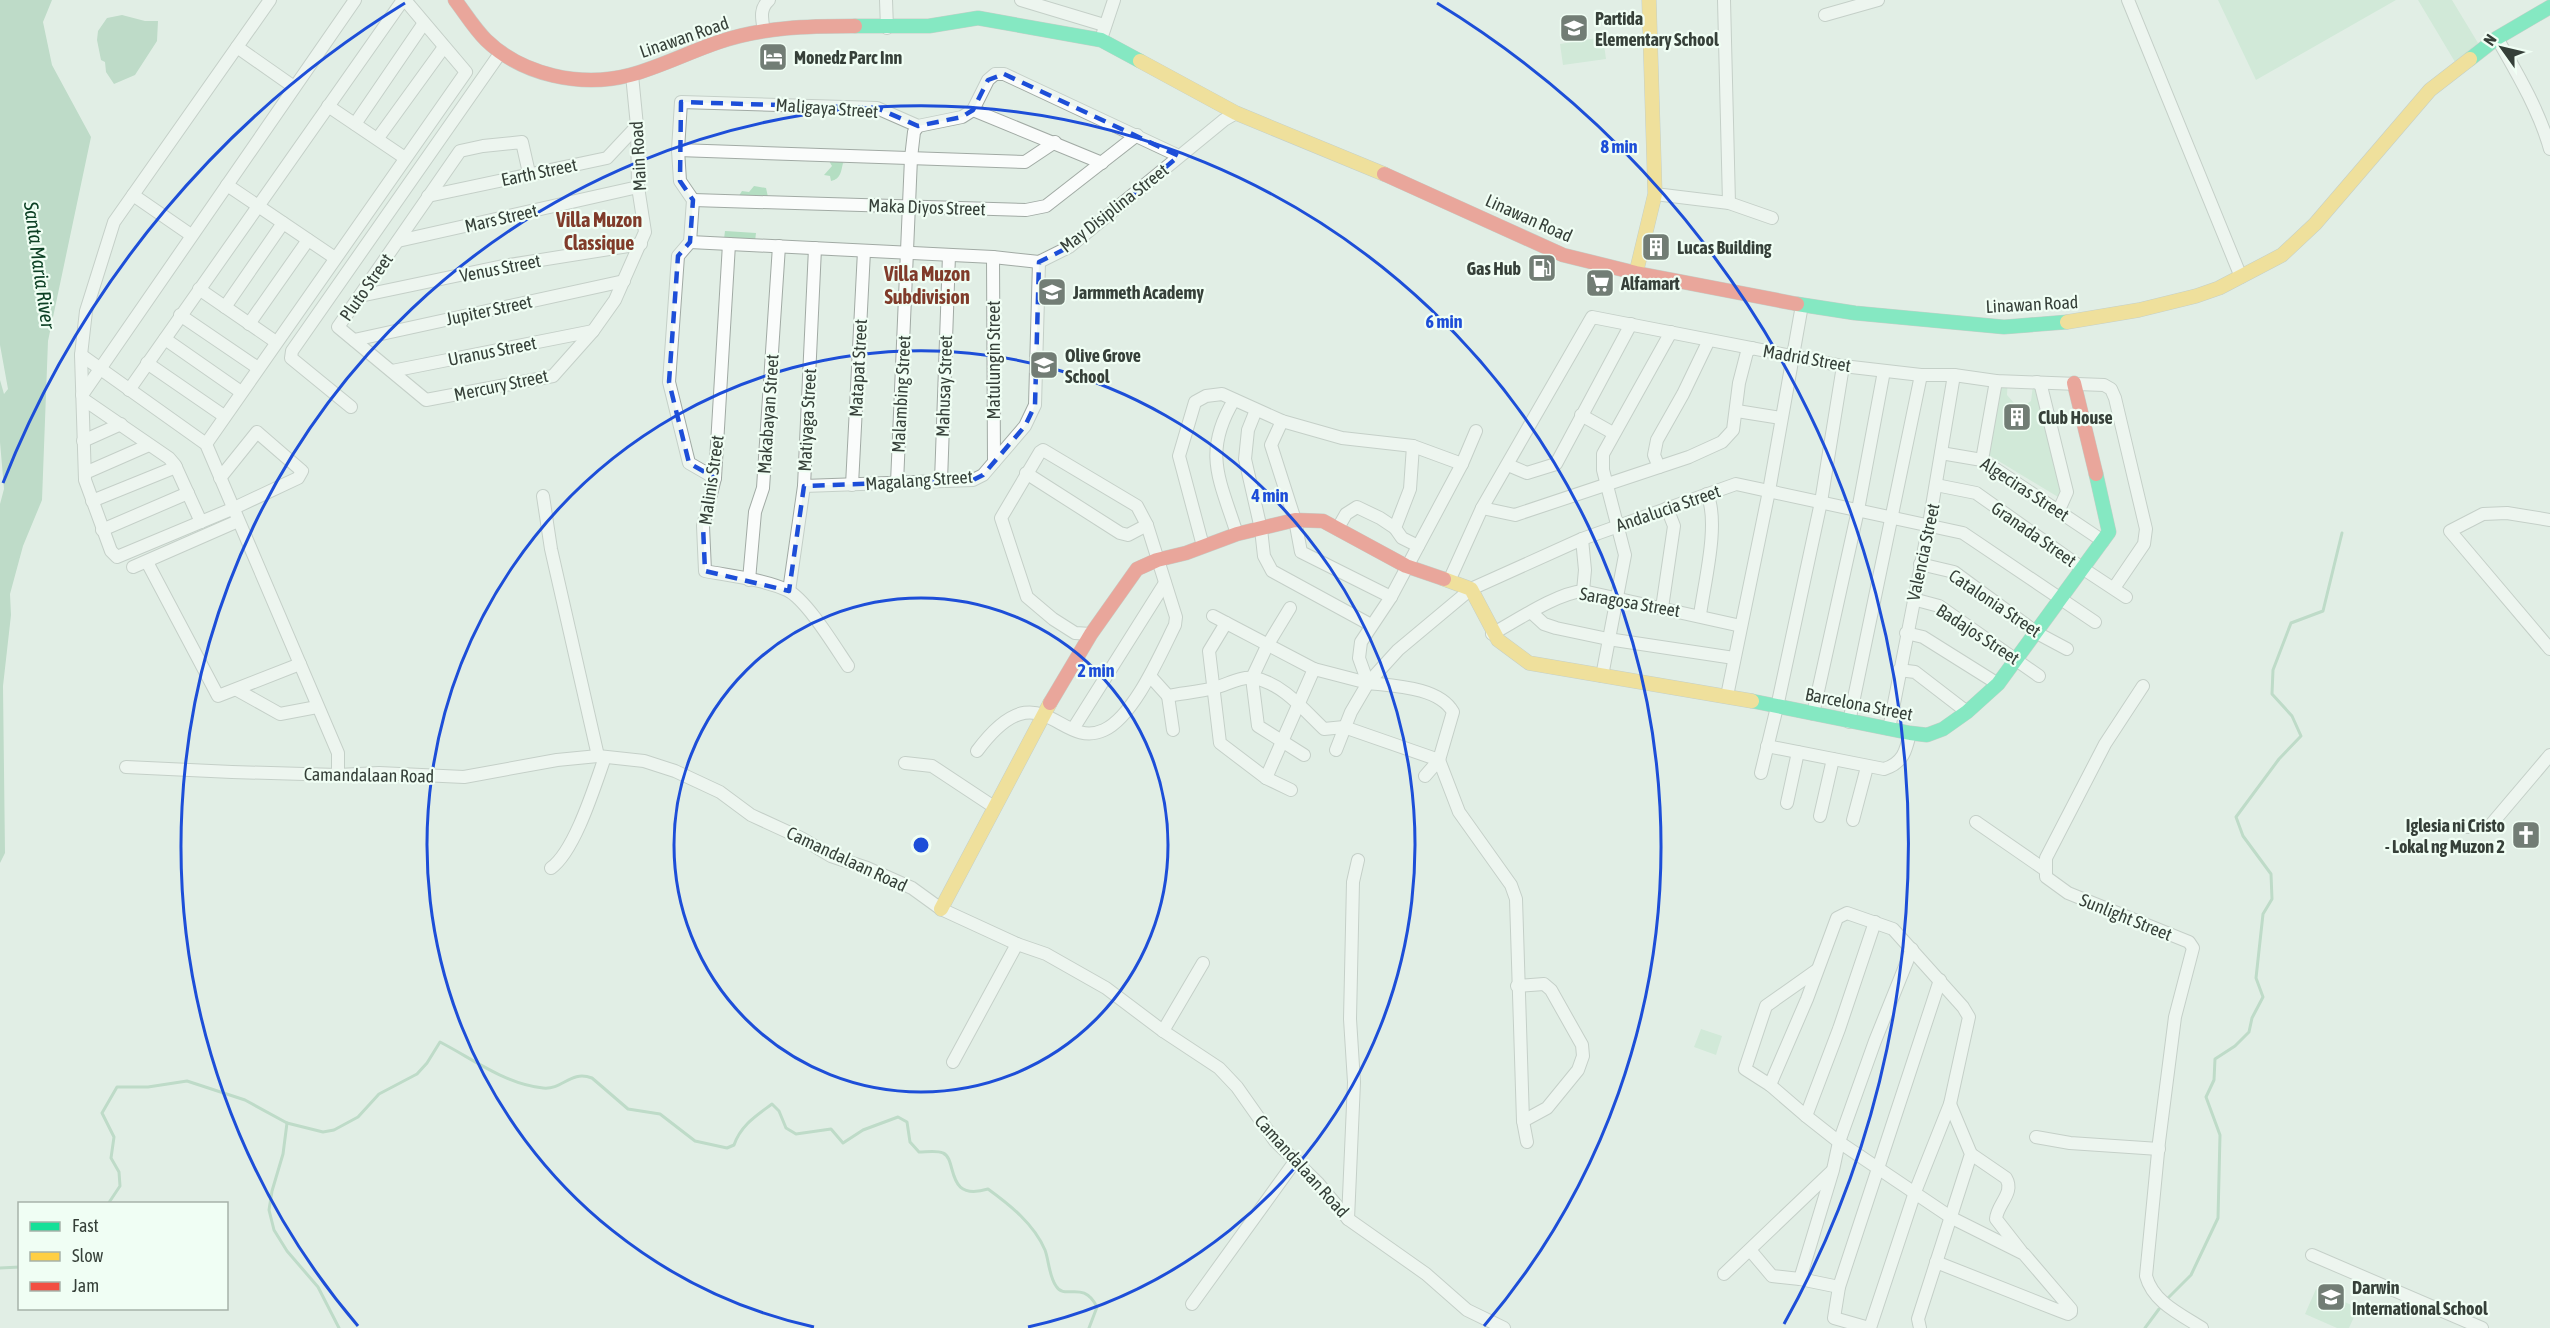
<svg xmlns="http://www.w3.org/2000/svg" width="2550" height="1328" viewBox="0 0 2550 1328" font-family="'Asap Condensed',sans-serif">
  <rect width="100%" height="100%" fill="#e1eee5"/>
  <!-- green -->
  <g fill="#bce2c8">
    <path d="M2218,0H2396L2256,80Z"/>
    <path d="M2418,0H2452L2478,43L2455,62Z"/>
    <path d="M1603,37L1606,59L1563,65L1560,44Z"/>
    <path d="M1999,377H2008L2007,395L2015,404L2022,407L2031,401L2033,385L2037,378L2064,485L2063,500L1987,454Z"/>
    <path d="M1701,1029L1722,1036L1716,1055L1694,1047Z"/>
    <path d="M2316,1289L2358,1308L2349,1328H2337L2305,1314Z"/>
  </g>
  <!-- forest -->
  <g fill="#b4dec2">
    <path d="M826,156H835L845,164L843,163C841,171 841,179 831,181L830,176L824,175L832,166Z"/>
    <path d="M754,186L766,188L770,206L733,205L742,191L749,192Z"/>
    <path d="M725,231L756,233L755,241L724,239Z"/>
  </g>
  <!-- water -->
  <g fill="#92c3a4">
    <path d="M0,0H52L43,22L52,65L91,137L48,341L42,500L23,546L10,594L11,615L3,686L5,853L0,863V504L4,489L0,442V380L4,394L8,389L0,345Z"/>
    <path d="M122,15L145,21H158L157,41L135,75L114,84L106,72L105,62L101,60L97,40L98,31L107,18Z"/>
  </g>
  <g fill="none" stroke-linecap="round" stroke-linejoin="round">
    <!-- stream -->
    <g stroke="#92c3a4" stroke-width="3">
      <path d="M287,1123L283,1154L272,1191L269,1210L274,1230L287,1251L318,1287L339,1328"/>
      <path d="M108,1204L120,1186L119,1172L111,1158L114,1137L102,1113L117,1087H148L187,1081L245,1100L287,1123L323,1132L334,1130L358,1117L379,1094L417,1074L427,1063L440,1042C473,1059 505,1084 543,1088C563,1090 570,1070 592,1078L628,1109L660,1114L695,1141L727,1148L734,1145C741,1125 756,1116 772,1104L779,1111L786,1128L796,1134L831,1129L843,1143L863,1130L898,1117L907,1122L910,1142L919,1152C926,1152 937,1150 943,1153C958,1159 944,1202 988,1189C1010,1205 1034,1224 1045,1250C1049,1261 1049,1276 1056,1286C1065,1301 1083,1279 1097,1307L1089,1328"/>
      <path d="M0,1268L20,1267"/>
      <path d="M2165,1301L2191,1275L2218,1218L2220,1135L2206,1097L2214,1080L2215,1059L2235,1046L2249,1032L2252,1018L2263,997L2256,978L2263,914L2272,899L2271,874L2243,836L2236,817L2279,759L2301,736L2292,716L2272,694L2273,670L2291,623L2323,611L2342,533"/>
      <path d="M2145,1328L2159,1309"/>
    </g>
    <!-- street casing -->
    <g stroke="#a1aaa4" stroke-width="14">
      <g id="street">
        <path d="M886,0L887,28"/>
        <path d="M1021,0L1104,25"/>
        <path d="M1724,0L1729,203"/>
        <path d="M2128,0L2241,277"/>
        <path d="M1825,15L1878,0"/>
        <path d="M764,31C762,19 759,9 769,0"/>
        <path d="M1103,33L1114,0"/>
        <path d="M2497,38C2517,73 2539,110 2550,149"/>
        <path d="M237,47L294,87"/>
        <path d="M328,106L405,158"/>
        <path d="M973,110L1102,163"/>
        <path d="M355,124L424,23"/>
        <path d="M378,138L444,47"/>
        <path d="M678,150L1025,162L1055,142"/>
        <path d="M529,173L522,142L483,146L460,151L338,327L426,400L553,376L593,331L615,300L645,232L638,187L637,126L632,75"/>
        <path d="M227,185L335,258"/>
        <path d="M1655,194L1729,203L1772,218"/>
        <path d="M133,195L191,235"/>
        <path d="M428,196L607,158L637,126"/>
        <path d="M693,200L1026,210L1046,206L1137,135"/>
        <path d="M398,241L638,187"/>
        <path d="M690,242L993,257L1039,262L1069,247L1224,120L1236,113"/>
        <path d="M729,244L715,478L703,526L705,571C731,576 762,579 787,590C807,600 835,647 848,666"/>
        <path d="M993,257L994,462"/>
        <path d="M199,289L276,342"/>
        <path d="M360,296L503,266L641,244"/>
        <path d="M225,307L283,223"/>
        <path d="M180,315L258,368"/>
        <path d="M249,324L308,240"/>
        <path d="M165,339L241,392"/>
        <path d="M354,340L624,281"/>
        <path d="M81,355L206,444L338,753V775"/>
        <path d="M147,363L224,416"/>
        <path d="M392,371L593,331"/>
        <path d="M2037,382L2041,386L2067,492L2059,510"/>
        <path d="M129,390L403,0"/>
        <path d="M82,395L355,0"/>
        <path d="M83,399L169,458L175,465L201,522"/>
        <path d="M1234,400C1202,453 1220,480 1237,534"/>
        <path d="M351,407L291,358L292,351L501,52"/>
        <path d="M1256,410L1248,430L1245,459L1261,529L1264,556L1272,571L1371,625"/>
        <path d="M1737,411L1781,418"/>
        <path d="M1581,415L1613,433"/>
        <path d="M1282,421L1271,445L1295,520L1301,552L1391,597"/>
        <path d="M83,441L121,424"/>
        <path d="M206,444L466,72L405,0"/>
        <path d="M1413,446L1410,489L1395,528L1402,538L1418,546"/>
        <path d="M1941,453L1982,460L2103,541"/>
        <path d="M1982,460L1996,381"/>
        <path d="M1508,465L1527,473L1556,464L1631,324"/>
        <path d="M1659,467L1654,455L1657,440L1683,394L1709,340"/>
        <path d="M85,473L149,445"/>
        <path d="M1026,473L1120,533L1128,535L1147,525"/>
        <path d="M220,478L257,432L302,471L298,478L232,509L117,557L111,551L85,480L81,355L86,311L114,222L270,0"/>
        <path d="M715,478L689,463L669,382L678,256L690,242L693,200L680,181L678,150L681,102L877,108L918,126L962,117L973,110L988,80L995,74H1004L1179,156"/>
        <path d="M941,481L949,255"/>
        <path d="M897,483L911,158L914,132L918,126"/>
        <path d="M852,485L864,251"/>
        <path d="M1936,485L1976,493L2082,568L2126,597"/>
        <path d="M804,486L973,480L983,475L1025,426L1035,405L1039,262"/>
        <path d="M543,496L551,549L598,756"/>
        <path d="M92,501L176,467"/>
        <path d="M1482,508L1515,515L1689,457L1722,442L1733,430L1739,383L1747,352L1752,348"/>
        <path d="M2550,520L2507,513L2483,514L2450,531L2550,649"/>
        <path d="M1338,528L1346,514L1357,507L1380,518L1395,528"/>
        <path d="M102,530L188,493"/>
        <path d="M1582,539L1585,570L1583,591"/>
        <path d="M1203,546L1179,456L1195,402L1206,396L1222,394L1282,421L1342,438L1413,446L1462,464"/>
        <path d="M147,562L218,696L300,664"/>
        <path d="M1920,564L1954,572L2037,633L2067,649"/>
        <path d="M133,567L238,521"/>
        <path d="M749,580L755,512L763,488L779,246"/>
        <path d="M1449,581L1482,508L1592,317L1843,366L1921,375H1954L1996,381L2104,385L2111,389L2115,398L2146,529L2144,544L2114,588"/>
        <path d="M789,591L804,486L815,248"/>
        <path d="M1913,599L1939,606L2039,676"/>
        <path d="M1290,608L1267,646L1252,678L1258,726L1304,755"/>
        <path d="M1662,608L1674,526L1667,508"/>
        <path d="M1532,613L1544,624L1556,628L1608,639L1734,658"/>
        <path d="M1700,615C1704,584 1720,523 1707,494"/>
        <path d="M1213,616L1314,669L1368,683"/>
        <path d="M1226,623L1209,651L1220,743L1266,778L1291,790"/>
        <path d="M1906,633L1923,637L1998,684"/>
        <path d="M1492,634C1516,621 1557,593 1583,591L1741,626"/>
        <path d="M1899,670L1915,672L1967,712"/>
        <path d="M1150,676L1168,696C1183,693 1199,692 1214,688C1227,685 1240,676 1254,678C1282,683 1304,710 1324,729L1344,727L1439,760L1459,812L1511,885L1516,899L1523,1121L1527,1142"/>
        <path d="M1602,676L1625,555L1603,470V454L1671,332"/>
        <path d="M2143,686L2105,744L2046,858V877L2068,893L2189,942L2193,948L2175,1017L2159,1142L2146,1276C2153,1302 2180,1314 2202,1328"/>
        <path d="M237,690L280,714L317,707"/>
        <path d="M1168,696L1173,730"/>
        <path d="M1727,696L1769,491L1802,305"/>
        <path d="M1813,714L1858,510L1884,371"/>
        <path d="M1849,722L1921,375"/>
        <path d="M1073,729L1165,583"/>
        <path d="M1889,729L1929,524L1954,375"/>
        <path d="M1767,746L1884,769C1903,763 1906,751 1910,733"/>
        <path d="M1336,750L1351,712L1368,683L1398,650L1471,589L1582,539L1736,484L1963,533L2095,622"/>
        <path d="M977,751C1040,666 1059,751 1104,730C1134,716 1160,655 1175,625L1176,617L1147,525L1137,506L1043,450L1040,452L1001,518L1027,597L1053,619L1075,633L1091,634"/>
        <path d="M905,763L932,766L994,807"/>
        <path d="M126,767L232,772L338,775L379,773L464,777L557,760L598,756L644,761L675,771L720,792L751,815L801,838L831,856L867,868L912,888L941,909L1017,944L1046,954L1106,988L1163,1031L1219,1068L1237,1087L1275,1141L1318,1183L1348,1219L1426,1274L1467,1310L1504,1328"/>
        <path d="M1761,773L1777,707L1821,502L1843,366"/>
        <path d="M1425,776L1439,760L1453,712C1439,687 1394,686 1368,683L1359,658L1361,642L1391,597L1462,464L1476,431"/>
        <path d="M1266,778L1314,669"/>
        <path d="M1787,803L1798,752"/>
        <path d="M1820,816L1833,759"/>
        <path d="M1853,820L1867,767"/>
        <path d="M1976,822L2044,869"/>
        <path d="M2457,827H2489L2550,755"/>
        <path d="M551,868C575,851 595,785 605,757"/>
        <path d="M1817,970L1766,1006L1745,1069L1770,1085L1806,1116L1839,1029L1875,922"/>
        <path d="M1517,986L1544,984L1551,990L1582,1045L1583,1056L1578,1070L1547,1108L1523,1121"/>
        <path d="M1163,1031L1203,963"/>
        <path d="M953,1062L1017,944"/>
        <path d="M1770,1085L1807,999L1837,918L1847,913L1893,929L1963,1007L1969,1017L1950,1104L1915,1192L1870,1328"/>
        <path d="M1806,1116L1839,1142L1952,1218L2024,1254L2071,1309V1312L2068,1314L2060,1311L1936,1262"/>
        <path d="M2036,1137L2070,1143L2159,1149"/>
        <path d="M1971,1154L2006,1178C2015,1193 1997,1204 1996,1219L2021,1251"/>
        <path d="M1348,1219L1354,1082L1350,1019L1353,882L1358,860"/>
        <path d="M1750,1250L1772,1276L1800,1279L1839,1287"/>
        <path d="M2312,1255L2482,1328"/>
        <path d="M1724,1274L1832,1171"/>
        <path d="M1800,1279L1833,1170L1839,1142L1875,1041L1912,949"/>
        <path d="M1192,1304L1296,1160"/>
        <path d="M1869,1328L1834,1318L1839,1287L1940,980"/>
        <path d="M1920,1328L1918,1319L1971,1154L1950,1104"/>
      </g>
    </g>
    <!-- fast casing -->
    <g stroke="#a1aaa4" stroke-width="15">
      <g id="fast">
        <path d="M855,26H929L978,18L1101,40L1140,61"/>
        <path d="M2470,59L2497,38L2550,7"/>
        <path d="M1797,304L1855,313L2004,327L2067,322"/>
        <path d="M1752,701L1910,733L1927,735L1943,729L1967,712L1998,684L2109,532L2096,474"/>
      </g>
    </g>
    <!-- slow casing -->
    <g stroke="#a1aaa4" stroke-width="15">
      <g id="slow">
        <path d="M1140,61L1236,113L1384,174"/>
        <path d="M1636,273L1655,194L1649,0"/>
        <path d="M2067,322L2139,310L2196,296L2219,288L2282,255L2315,224L2430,90L2470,59"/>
        <path d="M1444,579L1471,589L1498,640L1529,663L1752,701"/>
        <path d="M941,909L1050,703"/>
      </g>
    </g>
    <!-- jam casing -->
    <g stroke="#a1aaa4" stroke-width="15">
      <g id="jam">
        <path d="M455,0C465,13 474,28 486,40C522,75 581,88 630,75C660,67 689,52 719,42C762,27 810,26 855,26"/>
        <path d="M1384,174L1563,255L1636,273L1797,304"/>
        <path d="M2074,383L2096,474"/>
        <path d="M1050,703L1091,634L1137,569L1157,560L1186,553L1237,534L1295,520L1323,521L1406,566L1444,579"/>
      </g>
    </g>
    <!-- street -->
    <use href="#street" stroke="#fafcfb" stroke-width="12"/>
    <!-- fast -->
    <use href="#fast" stroke="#16e098" stroke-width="14"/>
    <!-- slow -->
    <use href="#slow" stroke="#ffcf43" stroke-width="14"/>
    <!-- jam -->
    <use href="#jam" stroke="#f24e42" stroke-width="14"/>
  </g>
  <!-- marked area -->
  <path d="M0 0H2550V1328H0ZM1004,74L1179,156L1069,247L1039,262L1035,405L1025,426L983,475L973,480L804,486L789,591L705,571L703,526L715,478L689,463L669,382L678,256L690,242L693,200L680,181L681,102L877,108L918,126L962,117L973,110L988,80Z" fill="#e1eee5" fill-opacity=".55" fill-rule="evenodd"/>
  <path fill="none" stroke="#1d4ed8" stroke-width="4.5" stroke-dasharray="12 8" stroke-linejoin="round" d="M1004,74L1179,156L1069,247L1039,262L1035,405L1025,426L983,475L973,480L804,486L789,591L705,571L703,526L715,478L689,463L669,382L678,256L690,242L693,200L680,181L681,102L877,108L918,126L962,117L973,110L988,80Z"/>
  <!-- distance rings -->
  <g fill="none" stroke="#1d4ed8" stroke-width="3">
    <circle cx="921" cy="845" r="247"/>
    <path d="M814 1327A494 494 0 1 1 1028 1327"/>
    <path d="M358 1326A740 740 0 1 1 1484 1326"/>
    <path d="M3 483A987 987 0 0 1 405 3M1437 3A987 987 0 0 1 1784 1324"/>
  </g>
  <!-- icons -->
  <defs>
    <g id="school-square" transform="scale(1.5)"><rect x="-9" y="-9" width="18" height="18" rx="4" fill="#727d75" stroke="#f0fef4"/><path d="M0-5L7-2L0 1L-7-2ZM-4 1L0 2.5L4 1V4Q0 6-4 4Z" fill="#fff"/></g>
    <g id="hotel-square" transform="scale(1.5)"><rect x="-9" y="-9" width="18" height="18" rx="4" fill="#727d75" stroke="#f0fef4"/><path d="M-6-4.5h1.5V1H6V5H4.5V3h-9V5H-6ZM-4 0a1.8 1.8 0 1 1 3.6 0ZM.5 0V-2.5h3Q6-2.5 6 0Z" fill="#fff"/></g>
    <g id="building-square" transform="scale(1.5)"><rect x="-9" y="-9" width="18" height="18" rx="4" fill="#727d75" stroke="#f0fef4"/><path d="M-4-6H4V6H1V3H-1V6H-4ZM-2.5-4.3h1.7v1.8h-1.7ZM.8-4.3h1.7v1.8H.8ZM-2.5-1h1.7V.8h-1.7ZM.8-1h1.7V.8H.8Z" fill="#fff"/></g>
    <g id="fuel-square" transform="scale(1.5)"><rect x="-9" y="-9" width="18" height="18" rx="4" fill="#727d75" stroke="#f0fef4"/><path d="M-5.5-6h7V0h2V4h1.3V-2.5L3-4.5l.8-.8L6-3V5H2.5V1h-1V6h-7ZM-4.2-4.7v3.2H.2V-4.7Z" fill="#fff"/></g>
    <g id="supermarket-square" transform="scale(1.5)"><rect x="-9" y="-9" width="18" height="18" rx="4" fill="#727d75" stroke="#f0fef4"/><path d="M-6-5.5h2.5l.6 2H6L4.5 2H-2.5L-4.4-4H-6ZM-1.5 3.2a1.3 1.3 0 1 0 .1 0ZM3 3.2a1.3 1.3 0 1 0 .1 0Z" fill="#fff"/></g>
    <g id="church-square" transform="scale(1.5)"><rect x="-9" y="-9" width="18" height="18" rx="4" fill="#727d75" stroke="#f0fef4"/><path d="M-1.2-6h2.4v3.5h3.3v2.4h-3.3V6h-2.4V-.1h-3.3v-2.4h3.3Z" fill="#fff"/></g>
  </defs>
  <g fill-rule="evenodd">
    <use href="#school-square" x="1574" y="28"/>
    <use href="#hotel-square" x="773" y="57"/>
    <use href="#building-square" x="1656" y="247"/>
    <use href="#fuel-square" x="1542" y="268"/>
    <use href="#supermarket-square" x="1600" y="283"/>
    <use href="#school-square" x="1052" y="292"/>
    <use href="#school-square" x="1044" y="365"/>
    <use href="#building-square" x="2017" y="417"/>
    <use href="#church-square" x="2526" y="835"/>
    <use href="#school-square" x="2331" y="1297"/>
  </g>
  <g text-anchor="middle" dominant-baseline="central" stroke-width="4.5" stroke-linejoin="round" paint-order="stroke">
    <!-- poi labels -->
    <g font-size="18" font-weight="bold" fill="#364039" stroke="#f0fef4" text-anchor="start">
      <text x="1595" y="18">Partida<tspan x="1595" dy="21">Elementary School</tspan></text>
      <text x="794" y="57">Monedz Parc Inn</text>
      <text x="1677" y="247">Lucas Building</text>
      <text x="1521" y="268" text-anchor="end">Gas Hub</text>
      <text x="1621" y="283">Alfamart</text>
      <text x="1073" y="292">Jarmmeth Academy</text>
      <text x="1065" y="355">Olive Grove<tspan x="1065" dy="21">School</tspan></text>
      <text x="2038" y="417">Club House</text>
      <text x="2505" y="825" text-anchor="end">Iglesia ni Cristo<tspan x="2505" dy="21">- Lokal ng Muzon 2</tspan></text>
      <text x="2352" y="1287">Darwin<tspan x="2352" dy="21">International School</tspan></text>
    </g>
    <!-- street labels -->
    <g font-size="18" fill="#364039" stroke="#f0fef4">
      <text transform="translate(684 37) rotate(-19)">Linawan Road</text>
      <text transform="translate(827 108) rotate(4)">Maligaya Street</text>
      <text transform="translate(638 156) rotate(-93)">Main Road</text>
      <text transform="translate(539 172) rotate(-12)">Earth Street</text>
      <text transform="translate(927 207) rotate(2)">Maka Diyos Street</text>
      <text transform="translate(1114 208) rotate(-38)">May Disiplina Street</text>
      <text transform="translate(501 218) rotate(-13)">Mars Street</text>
      <text transform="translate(1529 218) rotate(24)">Linawan Road</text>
      <text transform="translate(500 268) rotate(-11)">Venus Street</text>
      <text transform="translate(366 287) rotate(-55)">Pluto Street</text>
      <text transform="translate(2032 304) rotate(-3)">Linawan Road</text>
      <text transform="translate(489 310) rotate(-12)">Jupiter Street</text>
      <text transform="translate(492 351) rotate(-11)">Uranus Street</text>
      <text transform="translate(1807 358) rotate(10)">Madrid Street</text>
      <text transform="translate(993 360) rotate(-90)">Matulungin Street</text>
      <text transform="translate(858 368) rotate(-87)">Matapat Street</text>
      <text transform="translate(501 385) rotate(-12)">Mercury Street</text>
      <text transform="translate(944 386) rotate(-88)">Mahusay Street</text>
      <text transform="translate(901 394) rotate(-87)">Malambing Street</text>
      <text transform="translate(768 414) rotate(-86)">Makabayan Street</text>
      <text transform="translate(807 420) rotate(-87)">Matiyaga Street</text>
      <text transform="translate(711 480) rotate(-82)">Malinis Street</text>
      <text transform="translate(919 480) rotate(-4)">Magalang Street</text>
      <text transform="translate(2025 489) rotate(33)">Algeciras Street</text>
      <text transform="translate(1668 508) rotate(-19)">Andalucia Street</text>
      <text transform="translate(2034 534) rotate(35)">Granada Street</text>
      <text transform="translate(1923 552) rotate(-78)">Valencia Street</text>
      <text transform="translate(1630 602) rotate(10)">Saragosa Street</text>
      <text transform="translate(1995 603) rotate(34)">Catalonia Street</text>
      <text transform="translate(1978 634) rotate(33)">Badajos Street</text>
      <text transform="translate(1859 704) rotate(11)">Barcelona Street</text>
      <text transform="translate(369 775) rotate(1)">Camandalaan Road</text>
      <text transform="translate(847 859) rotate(25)">Camandalaan Road</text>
      <text transform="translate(2126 917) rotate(22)">Sunlight Street</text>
      <text transform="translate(1302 1166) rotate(48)">Camandalaan Road</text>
    </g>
    <!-- neighbourhood labels -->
    <g font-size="20" font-weight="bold" fill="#803b2a" stroke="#f0fef4">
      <text x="599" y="219">Villa Muzon<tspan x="599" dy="23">Classique</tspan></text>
      <text x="927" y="273">Villa Muzon<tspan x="927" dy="23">Subdivision</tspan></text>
    </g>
    <!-- water labels -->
    <g font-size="20" font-style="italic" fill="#0c4024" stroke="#f0fef4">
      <text transform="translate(40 265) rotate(82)">Santa Maria River</text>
    </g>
  </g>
  <circle cx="921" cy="845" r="9" fill="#1d4ed8" stroke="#f0fef4" stroke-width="3"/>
  <g font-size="18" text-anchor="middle" font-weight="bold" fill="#1d4ed8" stroke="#f0fef4" stroke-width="4.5" stroke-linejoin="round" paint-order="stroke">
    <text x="1619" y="153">8 min</text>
    <text x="1444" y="328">6 min</text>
    <text x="1270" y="502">4 min</text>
    <text x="1096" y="677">2 min</text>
  </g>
  <!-- legend -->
  <rect x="18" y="1202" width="210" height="108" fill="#f0fef4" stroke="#a6b2a9" stroke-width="1.5"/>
  <rect x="30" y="1222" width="30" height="9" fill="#16e098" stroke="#a6b2a9" stroke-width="1.5"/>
  <text x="72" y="1232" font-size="18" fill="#364039">Fast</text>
  <rect x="30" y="1252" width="30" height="9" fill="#ffcf43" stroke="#a6b2a9" stroke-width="1.5"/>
  <text x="72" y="1262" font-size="18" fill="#364039">Slow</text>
  <rect x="30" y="1282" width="30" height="9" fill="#f24e42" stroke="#a6b2a9" stroke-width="1.5"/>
  <text x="72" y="1292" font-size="18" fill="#364039">Jam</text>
  <!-- north arrow -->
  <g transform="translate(2502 48) rotate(304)" stroke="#f0fef4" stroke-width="4.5" paint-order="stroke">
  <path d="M0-4.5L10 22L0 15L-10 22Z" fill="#364039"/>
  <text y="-9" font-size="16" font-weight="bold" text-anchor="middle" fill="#364039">N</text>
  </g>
</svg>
